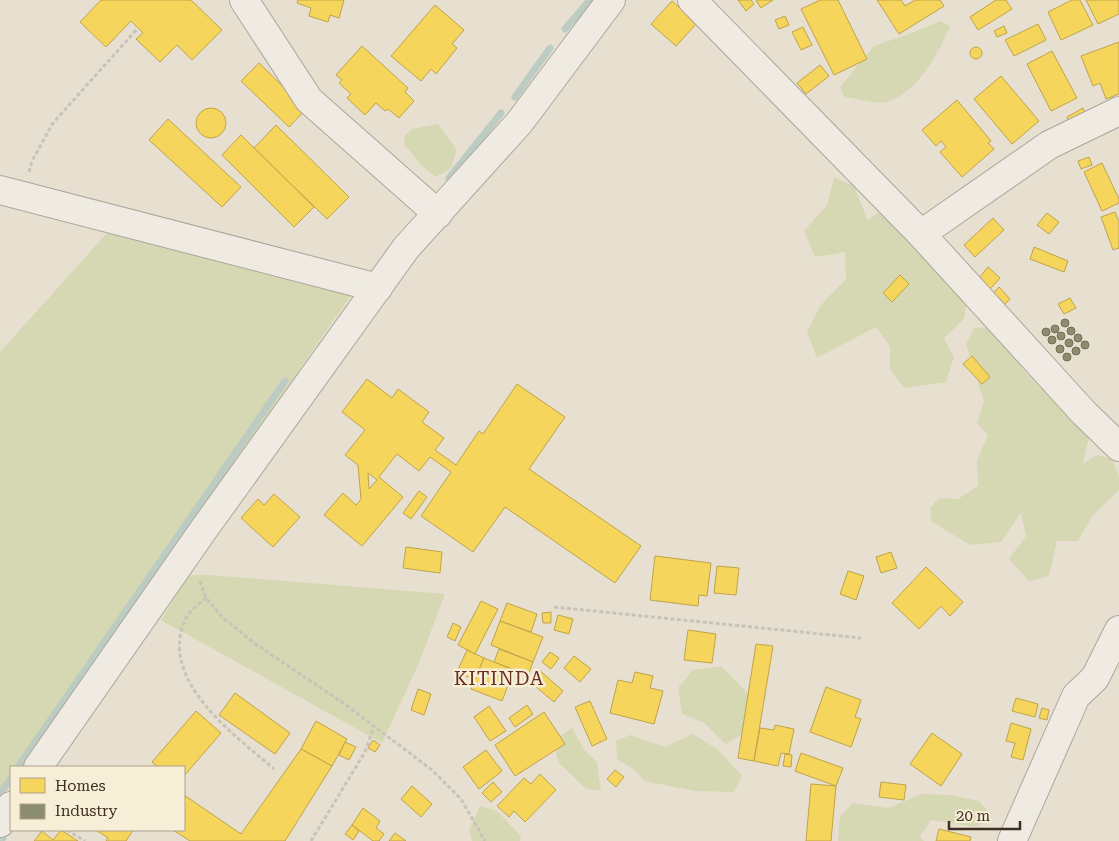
<svg xmlns="http://www.w3.org/2000/svg" width="1119" height="841" viewBox="0 0 1119 841" font-family="'Roboto Serif',serif">
  <rect width="100%" height="100%" fill="#e7e0d1"/>
  <!-- green -->
  <g fill="#d6d7b3">
    <path d="M940,21L950,26C938,54 918,92 887,102C876,105 857,98 845,97L840,87L874,46L912,33Z"/>
    <path d="M438,124L457,150L451,168L436,177L423,167L404,144L405,135L412,129Z"/>
    <path d="M834,177L854,186L868,221L883,208L967,300L964,319L944,338L954,357L946,382L904,388L890,369V347L876,327L817,358L807,331L821,305L846,279L845,252L815,257L804,231L827,205Z"/>
    <path d="M108,232L354,291L23,767H11V784L0,801V352Z"/>
    <path d="M993,327L1024,371L1089,437L1083,463L1097,455L1112,459L1119,477V490L1092,516L1078,541H1057L1049,576L1029,581L1009,559L1026,536L1021,513L1001,542L970,545L931,521L930,508L939,498L958,499L978,486L977,460L988,435L977,423L984,402L966,344L974,328Z"/>
    <path d="M189,575H210L445,594L419,663L382,743L161,620Z"/>
    <path d="M721,666L757,703L749,731L726,744L704,723L682,714L678,688L693,670Z"/>
    <path d="M572,728L584,750L597,762L601,791L586,789L558,762L554,740Z"/>
    <path d="M693,734L717,749L742,776L734,792L695,791L644,781L636,771L617,759L616,741L630,735L665,747Z"/>
    <path d="M922,794L950,795L979,801L993,818L976,827L931,820L920,836L924,841H838L840,816L853,803L888,808Z"/>
    <path d="M480,806L497,811L521,836L520,841H472L469,830Z"/>
  </g>
  <!-- homes -->
  <g fill="#f6d55c" stroke="#bea34a" fill-rule="evenodd">
    <path d="M101,0H191L222,30L192,60L177,45L160,62L136,39L143,33L131,21L106,47L80,22Z"/>
    <path d="M298,0H344L339,18L330,15L328,22L309,16L311,8L297,3Z"/>
    <path d="M738,0H751L754,4L746,11Z"/>
    <path d="M756,0H773L761,8Z"/>
    <path d="M820,0H838L867,59L834,75L801,9Z"/>
    <path d="M877,0H901L905,6L915,0H940L944,6L899,34Z"/>
    <path d="M996,0H1006L1012,9L978,30L970,17Z"/>
    <path d="M1072,0H1080L1093,25L1061,40L1048,12Z"/>
    <path d="M1086,0H1119V14L1098,24Z"/>
    <path d="M672,1L697,23L676,46L651,24Z"/>
    <path d="M435,5L464,30L452,44L457,48L436,74L431,69L421,81L391,56Z"/>
    <path d="M785,16L789,25L779,29L775,20Z"/>
    <path d="M1038,24L1046,40L1014,56L1005,40Z"/>
    <path d="M1004,26L1007,33L997,37L994,31Z"/>
    <path d="M803,27L812,45L801,50L792,32Z"/>
    <path d="M1119,42V94L1106,99L1100,83L1093,86L1081,56Z"/>
    <path d="M362,46L408,88L405,92L414,101L399,118L388,109L385,111L376,103L365,115L347,98L351,94L339,83L342,80L336,75Z"/>
    <circle cx="976" cy="53" r="6"/>
    <path d="M1052,51L1077,98L1051,111L1027,64Z"/>
    <path d="M259,63L306,109L289,127L241,81Z"/>
    <path d="M820,65L829,76L806,94L797,83Z"/>
    <path d="M1001,76L1039,121L1012,144L974,99Z"/>
    <path d="M957,100L991,141L988,143L994,149L962,177L940,152L946,147L941,141L936,146L922,130Z"/>
    <path d="M1083,108L1087,117L1070,125L1067,117Z"/>
    <circle cx="211" cy="123" r="15"/>
    <path d="M168,119L241,187L222,207L149,140Z"/>
    <path d="M276,125L349,197L327,219L254,148Z"/>
    <path d="M241,135L314,207L294,227L222,155Z"/>
    <path d="M1089,157L1092,165L1081,169L1078,161Z"/>
    <path d="M1102,163L1119,199V203L1102,211L1084,172Z"/>
    <path d="M1115,212L1119,222V248L1113,250L1101,217Z"/>
    <path d="M1047,213L1059,222L1049,234L1037,225Z"/>
    <path d="M993,218L1004,230L975,257L964,245Z"/>
    <path d="M1034,247L1068,261L1064,272L1030,259Z"/>
    <path d="M988,267L1000,278L990,289L979,278Z"/>
    <path d="M900,275L909,284L892,302L883,293Z"/>
    <path d="M999,287L1010,299L1004,305L993,294Z"/>
    <path d="M1070,298L1076,308L1064,314L1058,304Z"/>
    <path d="M972,356L990,377L982,384L963,364Z"/>
    <path d="M367,379L392,398L398,389L429,412L422,422L444,438L435,450L456,465L479,431L483,434L517,384L565,417L529,469L641,546L615,583L505,507L473,552L421,516L451,472L430,457L419,471L397,454L379,477L403,497L362,546L324,515L343,493L356,505L361,499L358,465L345,455L365,430L342,412ZM368,473L377,480L369,489Z"/>
    <path d="M419,491L427,497L411,519L403,513Z"/>
    <path d="M274,494L300,517L273,547L241,518L258,499L264,505Z"/>
    <path d="M406,547L442,552L440,573L403,568Z"/>
    <path d="M891,552L897,568L881,573L876,557Z"/>
    <path d="M655,556L711,563L707,596L699,595L698,606L650,600Z"/>
    <path d="M717,566L739,568L736,595L714,593Z"/>
    <path d="M926,567L963,602L950,616L941,606L919,629L892,603Z"/>
    <path d="M848,571L864,576L856,600L840,594Z"/>
    <path d="M481,601L498,609L475,654L458,645Z"/>
    <path d="M507,603L537,614L531,632L500,621Z"/>
    <path d="M551,612V623H543L542,613Z"/>
    <path d="M558,615L573,619L569,634L554,630Z"/>
    <path d="M500,621L543,637L533,662L491,645Z"/>
    <path d="M453,623L461,627L455,641L447,637Z"/>
    <path d="M688,630L716,634L712,663L684,660Z"/>
    <path d="M756,644L773,646L754,761L738,758Z"/>
    <path d="M499,649L533,662L528,675L494,662Z"/>
    <path d="M467,650L484,658L475,680L457,672Z"/>
    <path d="M550,652L559,658L551,669L542,662Z"/>
    <path d="M574,656L591,669L580,682L564,668Z"/>
    <path d="M484,658L514,670L502,701L471,689Z"/>
    <path d="M539,670L563,691L554,702L529,681Z"/>
    <path d="M635,672L653,676L650,688L663,691L654,724L610,713L618,680L632,683Z"/>
    <path d="M826,687L861,700L855,717L861,719L851,747L810,732Z"/>
    <path d="M418,689L431,694L424,715L411,710Z"/>
    <path d="M235,693L290,733L275,754L219,715Z"/>
    <path d="M1016,698L1038,704L1035,717L1012,711Z"/>
    <path d="M590,701L607,739L592,746L575,707Z"/>
    <path d="M527,705L533,714L515,727L509,718Z"/>
    <path d="M489,706L506,731L490,741L474,717Z"/>
    <path d="M1042,708L1049,710L1047,720L1039,718Z"/>
    <path d="M196,711L221,733L184,776V767H158L152,762Z"/>
    <path d="M544,712L565,744L515,776L495,745Z"/>
    <path d="M316,721L347,739L332,766L301,749Z"/>
    <path d="M1011,723L1031,729L1023,760L1011,757L1015,743L1006,741Z"/>
    <path d="M775,725L794,729L789,754L781,753L778,766L754,761L760,728L774,730Z"/>
    <path d="M932,733L962,754L941,786L910,764Z"/>
    <path d="M373,740L380,745L375,752L368,748Z"/>
    <path d="M345,742L356,747L349,760L339,755Z"/>
    <path d="M301,749L332,766L285,841H190L173,830H184V795L241,834Z"/>
    <path d="M486,750L502,771L479,789L463,767Z"/>
    <path d="M801,753L843,768L836,786L795,771Z"/>
    <path d="M785,754L792,755L791,767L783,766Z"/>
    <path d="M615,770L624,777L616,787L607,779Z"/>
    <path d="M540,774L556,790L525,822L514,811L509,817L497,806L524,778L531,784Z"/>
    <path d="M493,782L502,792L491,802L482,793Z"/>
    <path d="M881,782L906,785L904,800L879,797Z"/>
    <path d="M811,784L836,786L831,841H806Z"/>
    <path d="M412,786L432,804L421,817L401,799Z"/>
    <path d="M363,808L380,821L376,828L384,834L379,841H373L352,825Z"/>
    <path d="M352,825L359,831L353,840L345,834Z"/>
    <path d="M939,829L971,837L970,841H936Z"/>
    <path d="M61,830L78,841H34L42,831L53,840Z"/>
    <path d="M96,830H133L126,841H106L108,838Z"/>
    <path d="M395,833L406,841H389Z"/>
  </g>
  <!-- industry -->
  <g fill="#8c8c6e" stroke="#747057">
    <circle cx="1065" cy="323" r="4"/>
    <circle cx="1055" cy="329" r="4"/>
    <circle cx="1071" cy="331" r="4"/>
    <circle cx="1046" cy="332" r="4"/>
    <circle cx="1061" cy="336" r="4"/>
    <circle cx="1078" cy="338" r="4"/>
    <circle cx="1052" cy="340" r="4"/>
    <circle cx="1069" cy="343" r="4"/>
    <circle cx="1085" cy="345" r="4"/>
    <circle cx="1060" cy="349" r="4"/>
    <circle cx="1076" cy="351" r="4"/>
    <circle cx="1067" cy="357" r="4"/>
  </g>
  <g fill="none" stroke-linecap="round" stroke-linejoin="round">
    <!-- stream -->
    <g stroke="#bcccc2" stroke-width="7">
      <path d="M565,29L590,0"/>
      <path d="M515,97L550,48"/>
      <path d="M449,178L501,113"/>
      <path d="M18,767L285,381"/>
      <path d="M0,794L11,778"/>
      <path d="M1,841L3,838"/>
    </g>
    <!-- minor casing -->
    <g stroke="#ada599" stroke-width="30">
      <g id="minor">
        <path d="M244,0L309,100L438,214"/>
        <path d="M692,0L921,234L1084,413L1119,447"/>
        <path d="M0,190L378,288"/>
        <path d="M921,234L1049,145L1119,111"/>
        <path d="M38,767L204,529L406,248L519,123L611,0"/>
        <path d="M0,823L11,806"/>
        <path d="M1012,841L1076,696L1095,678L1119,630"/>
      </g>
    </g>
    <!-- path -->
    <g stroke="#c8c2b9" stroke-width="3" stroke-dasharray="4 2.5" stroke-linecap="butt">
      <path d="M29,172L32,161L53,123L138,28"/>
      <path d="M200,581L206,598L223,618L257,645L346,705L432,770L461,799L485,841"/>
      <path d="M206,598C199,604 188,612 185,620C158,681 236,736 274,769"/>
      <path d="M554,607L861,638"/>
      <path d="M67,830L85,841"/>
      <path d="M311,841L365,752L374,726"/>
    </g>
    <!-- minor -->
    <use href="#minor" stroke="#efebe3" stroke-width="28"/>
  </g>
  <g text-anchor="middle" dominant-baseline="central" stroke-width="5" stroke-linejoin="round" paint-order="stroke">
    <!-- quarter labels -->
    <g font-size="19" letter-spacing="1" fill="#6b2e1e" stroke="#f7eed8">
      <text x="499" y="678">KITINDA</text>
    </g>
  </g>
  <!-- legend -->
  <rect x="10" y="766" width="175" height="65" fill="#f7eed8" stroke="#ada18e"/>
  <rect x="20" y="778" width="25" height="15" fill="#f6d55c" stroke="#ada18e"/>
  <text x="55" y="791" font-size="15" fill="#3d2e20">Homes</text>
  <rect x="20" y="804" width="25" height="15" fill="#8c8c6e" stroke="#ada18e"/>
  <text x="55" y="816" font-size="15" fill="#3d2e20">Industry</text>
  <!-- scale -->
  <path d="M949 821v8h71v-8" fill="none" stroke="#3d2e20" stroke-width="2.5"/>
  <text x="956" y="821" font-size="15" fill="#3d2e20" stroke="#f7eed8" stroke-width="4" paint-order="stroke">20 m</text>
</svg>
